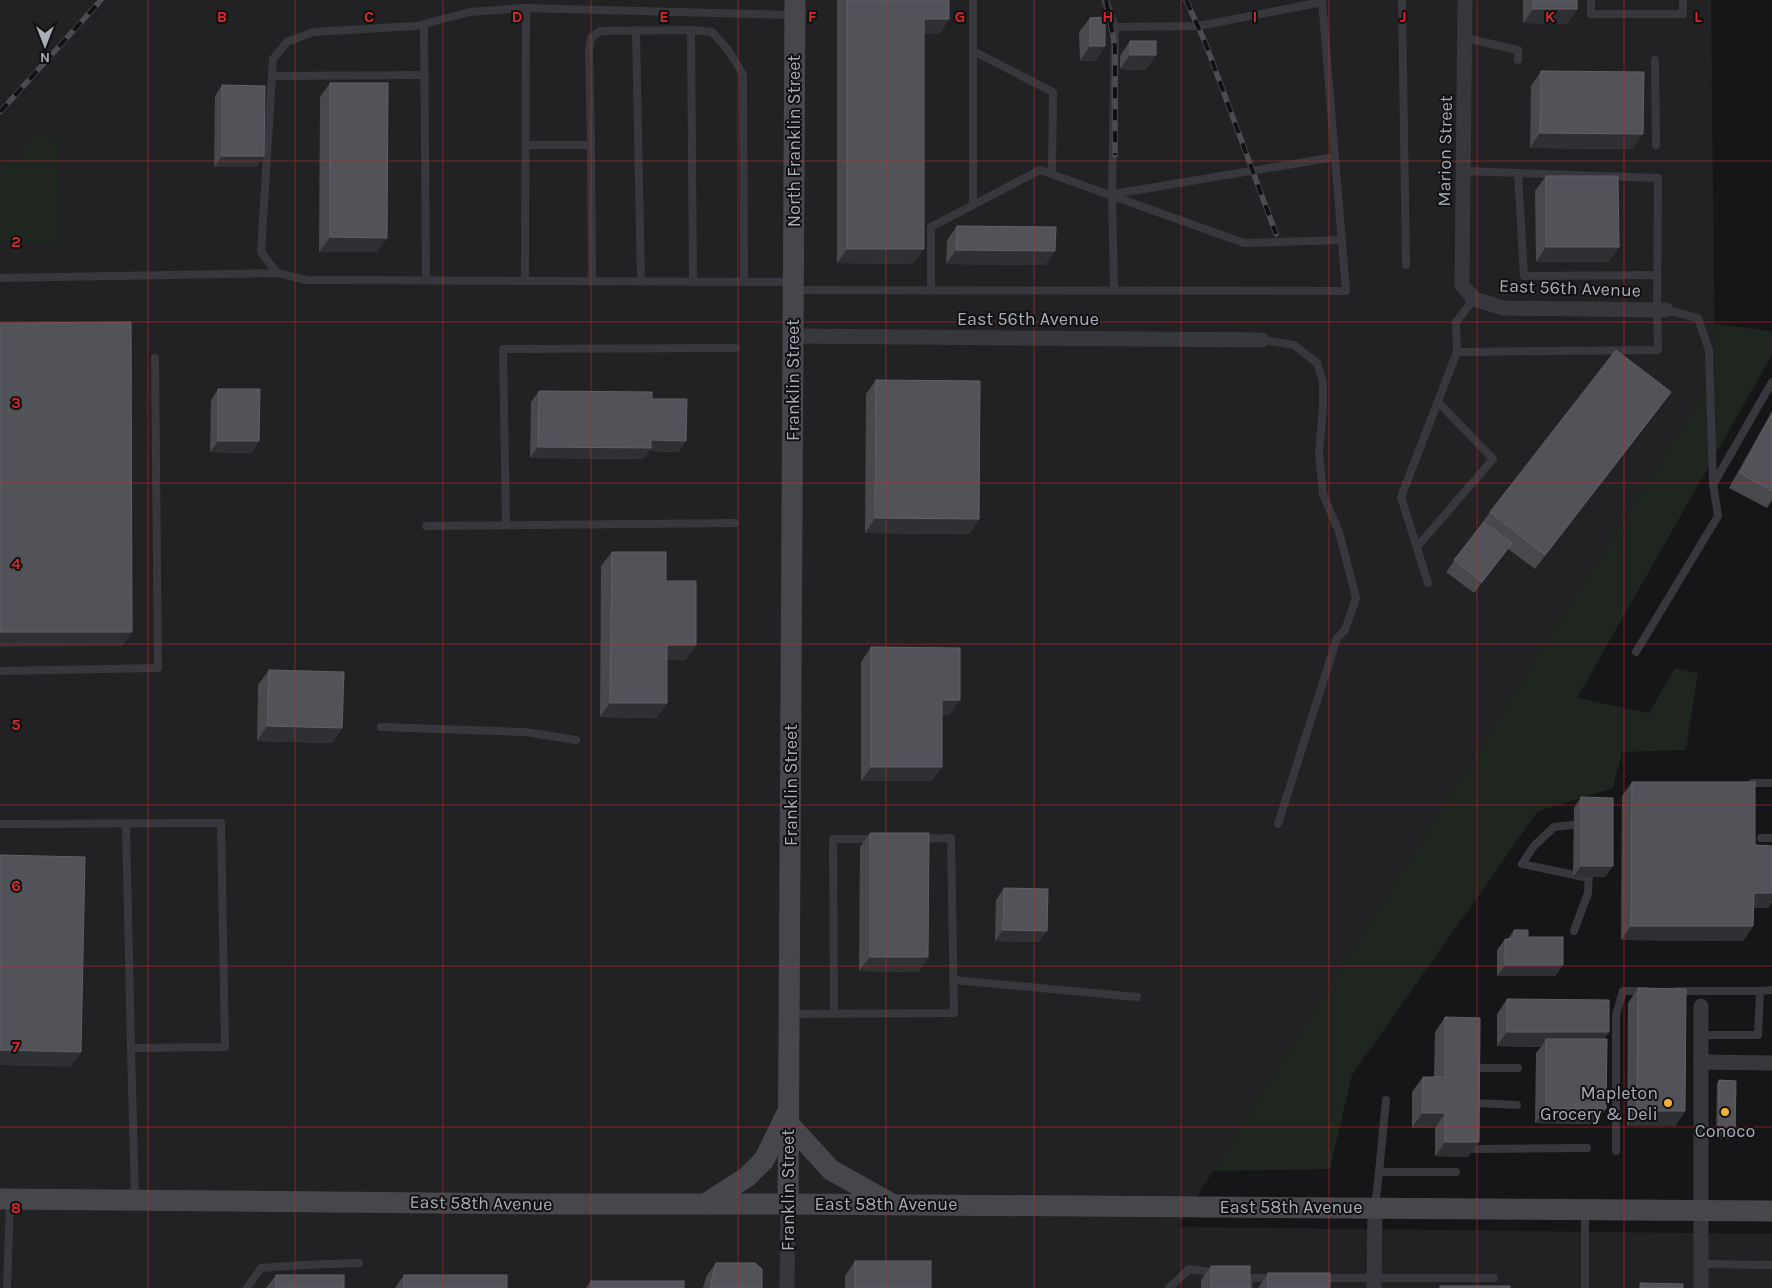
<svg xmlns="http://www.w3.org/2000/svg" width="1772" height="1288" viewBox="0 0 1772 1288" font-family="Karla,sans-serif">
  <rect width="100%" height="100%" fill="#161618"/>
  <!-- built -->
  <path fill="#222225" d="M0,0H1711L1715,374L1178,1227L1772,1234V1288H0Z"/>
  <!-- green -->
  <g fill="#1e261f">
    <path d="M32,133L59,138L62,245L0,242V170L21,152Z"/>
    <path d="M1714,324L1772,331V355L1577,698L1649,713L1675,668L1698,673L1686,750L1622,752L1613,788L1538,811L1352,1075L1330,1169L1213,1171L1715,374Z"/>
  </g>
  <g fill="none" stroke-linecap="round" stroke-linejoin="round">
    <!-- lane -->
    <g stroke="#37383d" stroke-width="8">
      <path d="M1105,0L1115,27L1112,195L1114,290"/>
      <path d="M1402,0L1406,265"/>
      <path d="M1591,0V14H1683V0"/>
      <path d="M424,24L426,280"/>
      <path d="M1115,27L1199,26L1322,2"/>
      <path d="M636,30L641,282"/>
      <path d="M691,30L693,282"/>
      <path d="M1465,38L1518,50V60"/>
      <path d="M973,51L1053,92L1052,174"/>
      <path d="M1655,60L1656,145"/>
      <path d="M272,76L425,75"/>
      <path d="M526,145H591L589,51L591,38L600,31L691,30L712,32L728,50L743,74L744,282"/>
      <path d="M591,145L592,282"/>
      <path d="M1463,171L1658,178L1657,310L1658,350L1457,352L1456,322L1474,299"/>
      <path d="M1518,173L1524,276L1657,275"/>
      <path d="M1114,194L1335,157"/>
      <path d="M973,205L1040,170L1244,243L1342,240"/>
      <path d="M0,278L277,273"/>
      <path d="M525,281L526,8"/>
      <path d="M791,282L306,280L277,273L261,252L273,59L287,42L313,32L416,26L470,12L523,8L794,15"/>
      <path d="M795,290L1346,291L1322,0"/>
      <path d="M931,290V227L973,205V0"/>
      <path d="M1262,340L1294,345L1317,363L1323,382V407L1319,453L1323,494L1339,532L1356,598L1345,630L1337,638L1278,824"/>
      <path d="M1714,483L1772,382"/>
      <path d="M506,525L503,349L736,348"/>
      <path d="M426,526L735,523"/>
      <path d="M1417,547L1493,459L1438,402"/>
      <path d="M1428,583L1401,497L1457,352"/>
      <path d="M1636,652L1718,516L1713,484L1709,350L1698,318L1666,310"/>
      <path d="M0,671L158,668L155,358"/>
      <path d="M381,727L525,732L576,740"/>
      <path d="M1752,783H1772"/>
      <path d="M0,824L221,823L225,1047L131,1048L135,1198"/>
      <path d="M126,824L131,1048"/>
      <path d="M1582,824L1554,827L1534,846L1522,864L1589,878"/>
      <path d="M1761,838H1772"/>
      <path d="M1574,931L1588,893L1589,868"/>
      <path d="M953,980L1137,997"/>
      <path d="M1677,991H1760"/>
      <path d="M791,1014L954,1013L951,838L919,839"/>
      <path d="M834,1014L833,839H875"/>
      <path d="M1701,1035H1758L1760,991L1772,990"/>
      <path d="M1478,1068H1518"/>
      <path d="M1476,1103L1517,1105"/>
      <path d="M1475,1149L1587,1148"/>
      <path d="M1616,1151V1015L1623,991H1645"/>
      <path d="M1379,1172L1386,1100"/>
      <path d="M1375,1206L1379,1172H1456"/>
      <path d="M1585,1211V1288"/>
      <path d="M1701,1264L1772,1265"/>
      <path d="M1321,1278H1494"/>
      <path d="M7,1288L10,1201"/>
      <path d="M247,1288L261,1268L302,1265L359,1263"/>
      <path d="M1169,1288L1189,1269L1217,1273"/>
      <path d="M1249,1288V1278H1274"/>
    </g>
    <!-- street -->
    <g stroke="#37383d" stroke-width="15">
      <path d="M1465,0L1462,285L1474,299L1503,308L1666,310"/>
      <path d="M793,336L1262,340"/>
      <path d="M1701,1062L1772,1063"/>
      <path d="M787,1288L788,1204"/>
      <path d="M1374,1288L1375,1208"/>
      <path d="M1701,1288V1006"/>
    </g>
    <!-- secondary -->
    <g stroke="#45474d" stroke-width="21">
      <path d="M788,1123L831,1170L890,1203"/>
      <path d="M0,1199L542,1204H788L1772,1211"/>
      <path d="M705,1204L747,1177L764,1160L786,1115"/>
      <path d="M788,1204L795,0"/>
    </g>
    <!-- rail casing -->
    <g stroke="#4a4c52" stroke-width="5.5">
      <g id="rail">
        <path d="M1106,0L1115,46V155"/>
        <path d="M1186,0L1205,42L1276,234"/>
        <path d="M0,112L101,0"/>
      </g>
    </g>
    <!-- rail -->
    <use href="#rail" stroke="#111113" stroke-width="4" stroke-dasharray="11" stroke-linecap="butt"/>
  </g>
  <!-- wall -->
  <g fill="#47494d">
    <path d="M837,0H949V19L939,34H924L913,264L837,263Z"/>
    <path d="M1523,0H1577V9L1567,24L1523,23Z"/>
    <path d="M1090,18L1105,46L1095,61H1080L1079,32Z"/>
    <path d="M1130,41L1156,55L1145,70L1120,69V56Z"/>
    <path d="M1541,71L1633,149L1530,148L1531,86Z"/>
    <path d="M330,83L387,238L377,252H319L320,97Z"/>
    <path d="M222,85L257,167H214L215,96Z"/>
    <path d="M1546,176L1619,247L1608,262H1536L1535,191Z"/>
    <path d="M957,226L1055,251L1045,265L946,264L947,240Z"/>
    <path d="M876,380L979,519L969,534L865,533L866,394Z"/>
    <path d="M218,389L252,453L210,452L211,400Z"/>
    <path d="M539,391L652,399L679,452L649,451L643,459L530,458L531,402Z"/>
    <path d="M1661,406L1535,569L1508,549L1474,593L1446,572L1490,512Z"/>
    <path d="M1772,411V500L1767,508L1729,488Z"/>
    <path d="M612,552L666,581L696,645L685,660H667V703L656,718L600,717L601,566Z"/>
    <path d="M871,647L950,715H942V767L931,781H861V662Z"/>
    <path d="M269,670L342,728L332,743L257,741L258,685Z"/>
    <path d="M1632,782L1755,845L1772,846V902L1768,908H1754L1753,926L1743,941L1621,940L1622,796Z"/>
    <path d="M1581,797L1605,877H1573L1574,808Z"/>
    <path d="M870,833L928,957L918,972L859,971L860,847Z"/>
    <path d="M1004,888L1039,942L995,941L996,900Z"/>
    <path d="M1514,930L1563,965L1555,976H1497V950L1505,939H1508Z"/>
    <path d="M1638,988L1685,1111L1675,1126H1627L1628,1003Z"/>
    <path d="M1507,999L1609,1032L1604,1039L1596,1124L1535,1123L1536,1053L1541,1047L1497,1046V1014Z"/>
    <path d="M1445,1017L1468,1157L1435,1156V1128H1412V1092L1423,1077H1434L1435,1032Z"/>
    <path d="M1719,1080L1733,1139H1716L1717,1084Z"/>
    <path d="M855,1261L931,1288H845V1276Z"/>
    <path d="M716,1263L762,1288H703L706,1277Z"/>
    <path d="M1211,1266L1250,1288H1201V1280Z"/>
    <path d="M1268,1273L1330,1288H1258Z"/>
    <path d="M276,1275L344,1288H266Z"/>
    <path d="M404,1275L507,1288H395Z"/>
    <path d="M591,1281L684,1288H586Z"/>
  </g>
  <!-- shaded-wall -->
  <g fill="#2f3033">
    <path d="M1533,9H1577L1567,24L1523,23Z"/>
    <path d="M924,19H949L939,34H914Z"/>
    <path d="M1090,46H1105L1095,61H1080Z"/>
    <path d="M1130,55H1156L1145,70L1120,69Z"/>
    <path d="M1540,133L1643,134L1633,149L1530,148Z"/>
    <path d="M222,156H264L257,167H214Z"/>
    <path d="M330,237L387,238L377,252H319Z"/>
    <path d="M1546,247H1619L1608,262H1536Z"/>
    <path d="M847,249H924L913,264L837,263Z"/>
    <path d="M956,250L1055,251L1045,265L946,264Z"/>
    <path d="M1671,392L1661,406L1535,569L1545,555Z"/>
    <path d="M651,440L686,441L679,452L649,451L643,459L530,458L538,447Z"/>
    <path d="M218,441H259L252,453L210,452Z"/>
    <path d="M875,518L979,519L969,534L865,533Z"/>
    <path d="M1512,543L1504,555L1474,593L1482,582Z"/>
    <path d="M0,632H132L122,646L0,647Z"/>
    <path d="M667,645H696L685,660H657Z"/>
    <path d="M942,700H960L950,715H931Z"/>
    <path d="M610,703H667L656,718L600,717Z"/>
    <path d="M267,726L342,728L332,743L257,741Z"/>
    <path d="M871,767H942L931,781H861Z"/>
    <path d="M1581,866H1613L1605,877H1573Z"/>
    <path d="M1754,893H1772V902L1768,908H1743Z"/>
    <path d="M1631,926H1753L1743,941L1621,940Z"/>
    <path d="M1003,930L1047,931L1039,942L995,941Z"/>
    <path d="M870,957H928L918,972L859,971Z"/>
    <path d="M1505,965H1563L1555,976H1497Z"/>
    <path d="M1507,1032H1609L1598,1047L1546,1039L1541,1047L1497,1046Z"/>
    <path d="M0,1050L81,1052L70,1067L0,1065Z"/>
    <path d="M1546,1109H1606L1596,1124L1535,1123Z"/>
    <path d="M1637,1111H1685L1675,1126H1627Z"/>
    <path d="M1422,1113H1445L1435,1128H1412Z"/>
    <path d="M1719,1135H1735L1733,1139H1716Z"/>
    <path d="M1445,1142H1479L1468,1157L1435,1156Z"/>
  </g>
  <!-- building -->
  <g fill="#525359" stroke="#5f6168">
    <path d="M847,0H949V19H924V249H847Z"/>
    <rect x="1533" y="0" width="44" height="9"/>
    <path d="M1105,17V46H1090V18Z"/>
    <rect x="1130" y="41" width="26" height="14"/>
    <path d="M1541,71L1644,72L1643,134L1540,133Z"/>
    <path d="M330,83H388L387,238L330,237Z"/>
    <path d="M222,85L265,86L264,156H222Z"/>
    <path d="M1546,176H1618L1619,247H1546Z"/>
    <path d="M957,226L1056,227L1055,251L956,250Z"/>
    <path d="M131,322L132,632H0V323Z"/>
    <path d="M1616,350L1671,392L1545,555L1490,512Z"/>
    <path d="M876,380L980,381L979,519L875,518Z"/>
    <path d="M218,389H260L259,441H218Z"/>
    <path d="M539,391L652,392V399H687L686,441L651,440V448L538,447Z"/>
    <path d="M1772,414V491L1740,473Z"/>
    <path d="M1484,522L1512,543L1482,582L1454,560Z"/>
    <path d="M612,552H666V581H696V645H667V703H610Z"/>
    <path d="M871,647L960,648V700H942V767H871Z"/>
    <path d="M269,670L344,672L342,728L267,726Z"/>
    <path d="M1632,782H1755V845L1772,846V893H1754L1753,926H1631Z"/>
    <path d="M1581,797L1613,798V866H1581Z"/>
    <path d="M870,833H929L928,957H870Z"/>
    <path d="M0,855L85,857L81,1052L0,1050Z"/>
    <path d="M1004,888L1048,889L1047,931L1003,930Z"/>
    <path d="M1514,930H1528V937H1563V965H1505V939H1514Z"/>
    <path d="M1638,988L1686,989L1685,1111H1637Z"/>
    <path d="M1507,999L1609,1000V1032H1507Z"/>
    <path d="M1445,1017L1480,1018L1479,1142H1445V1113H1422L1423,1077H1445Z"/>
    <path d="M1546,1039H1607L1606,1109H1546Z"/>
    <path d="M1719,1080L1736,1081L1735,1135H1719Z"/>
    <rect x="855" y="1261" width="76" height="27"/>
    <path d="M716,1263H755L762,1269V1288H710Z"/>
    <rect x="1211" y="1266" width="39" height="22"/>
    <rect x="1268" y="1273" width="62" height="15"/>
    <rect x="276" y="1275" width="68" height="13"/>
    <rect x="404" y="1275" width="103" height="13"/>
    <rect x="591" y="1281" width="93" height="7"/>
    <path d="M1640,1283L1683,1284V1288H1640Z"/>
    <rect x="1440" y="1286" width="70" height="2"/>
  </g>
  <!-- grid -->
  <path fill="none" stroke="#d62828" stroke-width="1" stroke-opacity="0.55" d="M148,0V1288M295,0V1288M443,0V1288M591,0V1288M738,0V1288M886,0V1288M1034,0V1288M1181,0V1288M1329,0V1288M1477,0V1288M1624,0V1288M0,161H1772M0,322H1772M0,483H1772M0,644H1772M0,805H1772M0,966H1772M0,1127H1772"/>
  <!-- markers -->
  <g fill="#f2b134" stroke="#111113" stroke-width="2">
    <circle cx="1668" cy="1103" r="5"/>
    <circle cx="1725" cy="1112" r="5"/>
  </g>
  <g text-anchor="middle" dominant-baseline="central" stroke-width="4" stroke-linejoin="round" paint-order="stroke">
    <!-- street labels -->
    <g font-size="18" fill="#a8adb8" stroke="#111113">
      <text transform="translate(794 141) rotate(-90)">North Franklin Street</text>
      <text transform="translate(1445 151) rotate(-89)">Marion Street</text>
      <text transform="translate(1570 288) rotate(2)">East 56th Avenue</text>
      <text x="1028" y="319">East 56th Avenue</text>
      <text transform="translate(793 380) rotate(-90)">Franklin Street</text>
      <text transform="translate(791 785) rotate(-90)">Franklin Street</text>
      <text transform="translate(788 1190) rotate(-90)">Franklin Street</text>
      <text transform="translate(481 1203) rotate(1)">East 58th Avenue</text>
      <text x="886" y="1204">East 58th Avenue</text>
      <text x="1291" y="1207">East 58th Avenue</text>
    </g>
    <!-- poi labels -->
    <g font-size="18" fill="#a8adb8" stroke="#111113" text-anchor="end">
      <text x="1658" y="1093">Mapleton<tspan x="1658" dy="21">Grocery &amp; Deli</tspan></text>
      <text x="1725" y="1131" text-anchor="middle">Conoco</text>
    </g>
  </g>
  <g font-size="16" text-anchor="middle" font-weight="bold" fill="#d62828" stroke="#111113" stroke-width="4" stroke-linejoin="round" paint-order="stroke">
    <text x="222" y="22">B</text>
    <text x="369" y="22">C</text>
    <text x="517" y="22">D</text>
    <text x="664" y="22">E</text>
    <text x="812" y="22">F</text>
    <text x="960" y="22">G</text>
    <text x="1108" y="22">H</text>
    <text x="1255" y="22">I</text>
    <text x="1403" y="22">J</text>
    <text x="1550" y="22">K</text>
    <text x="1698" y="22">L</text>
    <text x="16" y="247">2</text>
    <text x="16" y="408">3</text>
    <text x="16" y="569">4</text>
    <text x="16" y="730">5</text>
    <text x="16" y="891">6</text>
    <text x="16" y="1052">7</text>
    <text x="16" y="1213">8</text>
  </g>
  <!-- north arrow -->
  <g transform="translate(45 45) rotate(180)" stroke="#111113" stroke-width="4" paint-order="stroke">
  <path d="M0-4L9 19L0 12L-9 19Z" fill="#a8adb8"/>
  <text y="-8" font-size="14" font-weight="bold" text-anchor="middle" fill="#a8adb8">N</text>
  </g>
</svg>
